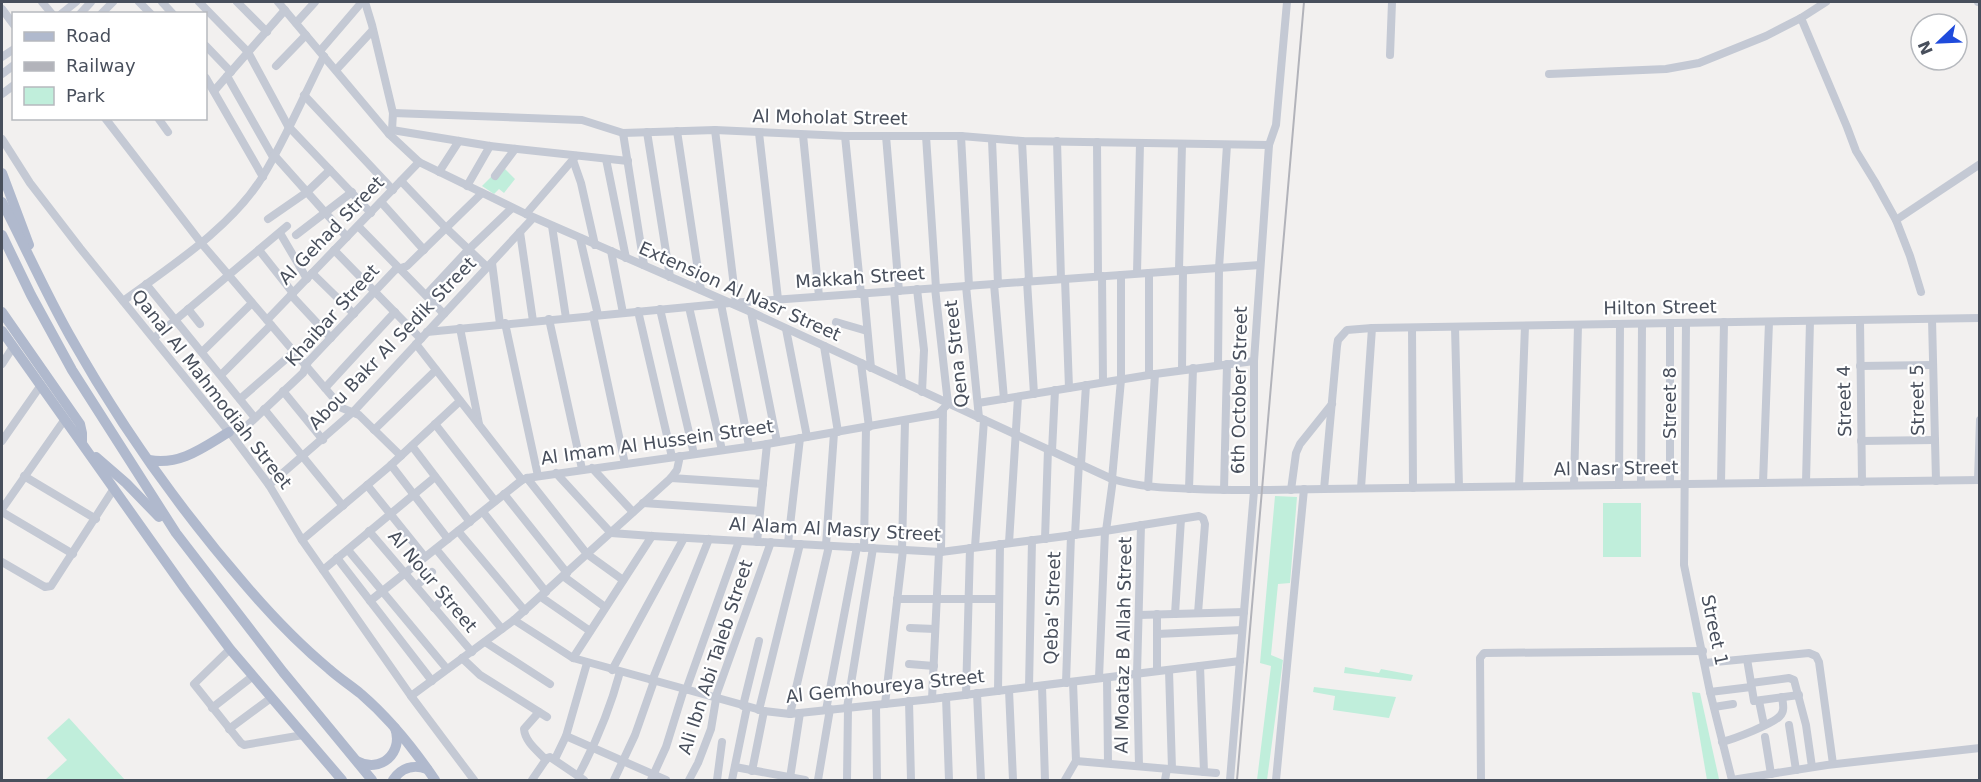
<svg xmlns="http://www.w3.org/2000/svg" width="1981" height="782" viewBox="0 0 1981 782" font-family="'DejaVu Sans',sans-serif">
  <rect width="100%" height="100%" fill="#f2f0ef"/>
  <!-- green -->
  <g fill="#c0eedb">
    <path d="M502,166L515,179L504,193L499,189L494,194L482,186Z"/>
    <path d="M1275,496L1297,497L1290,583L1278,584L1271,655L1283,660L1267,780H1257L1271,666L1260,663Z"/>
    <rect x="1603" y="503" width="38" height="54"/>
    <path d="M1345,667L1379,673L1381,669L1413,675L1411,681L1344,673Z"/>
    <path d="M1314,687L1396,697L1389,718L1333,710L1335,696L1313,692Z"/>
    <path d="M1692,692L1700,693L1719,779L1707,780Z"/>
    <path d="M69,718L125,780H45L67,760L47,738Z"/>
  </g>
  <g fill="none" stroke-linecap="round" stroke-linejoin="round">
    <!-- minor -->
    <g stroke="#c4c9d4" stroke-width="8">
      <path d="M42,2L52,14"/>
      <path d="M139,2L151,14"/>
      <path d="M162,2L173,14"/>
      <path d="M199,2L248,52L288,126L371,213"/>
      <path d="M237,2L267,32"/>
      <path d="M278,2L389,134L419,162L526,214L751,312L1112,479C1139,487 1166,488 1194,489C1238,491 1281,490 1324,489L1980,480"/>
      <path d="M365,2L372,25L393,113L392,130L389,134"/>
      <path d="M1978,2H1980"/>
      <path d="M2,9L14,25"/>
      <path d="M61,14L76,2"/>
      <path d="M80,14L91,2"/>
      <path d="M101,14L113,2"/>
      <path d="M1801,18L1847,127L1856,151L1875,182L1896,220L1910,256L1921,292"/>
      <path d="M296,23L315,2"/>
      <path d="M206,46L231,72"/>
      <path d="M320,51L362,2"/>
      <path d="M1390,55L1392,2"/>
      <path d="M2,57L14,49"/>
      <path d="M276,66L306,35"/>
      <path d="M336,70L372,31"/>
      <path d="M2,74L14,65"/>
      <path d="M1549,74L1666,69L1699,63L1766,36L1801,18L1826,2"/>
      <path d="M227,76L273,157"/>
      <path d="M206,78L263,177"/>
      <path d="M214,91L285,10"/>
      <path d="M2,94L14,85"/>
      <path d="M304,95L393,190"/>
      <path d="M393,113L582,120L623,133L715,130L845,136H961L1022,141L1269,145"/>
      <path d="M105,118L202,244L342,408L359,415L401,456"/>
      <path d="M158,118L168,132"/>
      <path d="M392,130L490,146L628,161"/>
      <path d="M715,130L736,303"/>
      <path d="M677,131L701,290"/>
      <path d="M647,132L670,277"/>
      <path d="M623,133L644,265"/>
      <path d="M759,133L778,299"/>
      <path d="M803,135L819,296"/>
      <path d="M845,136L861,294"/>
      <path d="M886,136L899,291"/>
      <path d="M926,136L936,288"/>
      <path d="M961,136L969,286"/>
      <path d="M2,139L30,183L80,248L234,438L269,485L302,540L411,696L474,780"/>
      <path d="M992,140L998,284"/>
      <path d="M1022,141L1029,281"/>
      <path d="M1057,141L1061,279"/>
      <path d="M1097,142L1098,276"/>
      <path d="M274,155L347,237"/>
      <path d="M606,159L626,258"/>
      <path d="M573,160L581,183L595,245"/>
      <path d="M439,172L459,141"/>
      <path d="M495,176L515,149"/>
      <path d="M401,181L446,228L487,267"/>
      <path d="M467,186L490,146"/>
      <path d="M381,202L424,250"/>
      <path d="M526,214L576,156"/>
      <path d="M268,219L307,192L330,170"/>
      <path d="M1896,220L1980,164"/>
      <path d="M358,226L444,314"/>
      <path d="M552,226L566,318"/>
      <path d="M520,232L533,321"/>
      <path d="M280,233L307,279"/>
      <path d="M296,235L352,192"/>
      <path d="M580,238L598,315"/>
      <path d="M259,250L293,293"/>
      <path d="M334,250L421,339"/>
      <path d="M611,251L623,313"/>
      <path d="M492,263L500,324"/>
      <path d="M1179,270L1182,144"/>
      <path d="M312,273L354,314"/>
      <path d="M1137,273L1140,143"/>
      <path d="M1102,276L1103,382"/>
      <path d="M1065,279L1069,388"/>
      <path d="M1027,281L1034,394"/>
      <path d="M146,284L255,418"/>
      <path d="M994,284L1004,399"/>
      <path d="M966,286L979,418"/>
      <path d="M917,289L924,350L922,392"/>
      <path d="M894,291L902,382"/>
      <path d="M864,293L871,368"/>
      <path d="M291,295L331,338"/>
      <path d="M426,295L468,250L512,208"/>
      <path d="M123,301C171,266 232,227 263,176C286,138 304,95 324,56"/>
      <path d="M721,304L749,446"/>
      <path d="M689,307L722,450"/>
      <path d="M188,309L200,324"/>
      <path d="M660,309L694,454"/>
      <path d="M638,311L672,457"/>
      <path d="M751,312L777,442"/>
      <path d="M593,315L625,464"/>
      <path d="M549,319L582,469"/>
      <path d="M1932,319L1936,481"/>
      <path d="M267,320L419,162"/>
      <path d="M1860,320L1862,482"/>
      <path d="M836,322L867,331"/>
      <path d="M505,323L538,476"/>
      <path d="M1686,323L1684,565L1710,692L1732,780"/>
      <path d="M1455,327L1459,487"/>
      <path d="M460,328L479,424"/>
      <path d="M1412,328L1413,488"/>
      <path d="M786,329L807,437"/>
      <path d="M427,332L730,303L1260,265"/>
      <path d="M154,338L287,226"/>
      <path d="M416,344L522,480"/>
      <path d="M824,346L838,432"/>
      <path d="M202,352L252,303"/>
      <path d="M861,363L869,427"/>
      <path d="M2,364L13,347"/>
      <path d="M1218,365L1219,268L1227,145"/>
      <path d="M1860,366L1933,365"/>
      <path d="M1182,370L1183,270"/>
      <path d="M221,375L271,325"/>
      <path d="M1149,375V273"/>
      <path d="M325,388L395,312"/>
      <path d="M283,391L323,440"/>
      <path d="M240,399L294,352"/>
      <path d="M978,403L1155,374L1254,361"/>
      <path d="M264,409L343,506"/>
      <path d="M435,424L495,501"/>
      <path d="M374,430L436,370"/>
      <path d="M234,438L303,373L308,362L395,270L407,266L482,193"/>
      <path d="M2,441L41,385"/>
      <path d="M1861,441L1935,440"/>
      <path d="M412,446L470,522"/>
      <path d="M1052,451L1055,390"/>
      <path d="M1081,464L1086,385"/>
      <path d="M391,465L448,539"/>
      <path d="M592,468L633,512"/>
      <path d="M556,473L611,533L652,536L941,552L1105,531L1199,516L1203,518L1205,524L1198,613"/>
      <path d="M24,476L96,519"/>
      <path d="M527,478L587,554L623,580"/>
      <path d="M671,478L763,484"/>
      <path d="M1112,479L1121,380V275"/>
      <path d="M1978,480L1980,420"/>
      <path d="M1806,482L1810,321"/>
      <path d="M1721,483L1724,322"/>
      <path d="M1763,483L1769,322"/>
      <path d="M1641,484L1642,324"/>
      <path d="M1670,484V323"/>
      <path d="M269,485L354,411L533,218"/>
      <path d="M367,485L425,557"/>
      <path d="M1574,485L1578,325"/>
      <path d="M1619,485L1620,324"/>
      <path d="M1519,486L1525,326"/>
      <path d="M1148,487L1155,374"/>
      <path d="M1361,488L1372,328"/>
      <path d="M1189,489L1193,368"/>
      <path d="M1324,489L1337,346L1338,340L1347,330L1372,328L1980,318"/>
      <path d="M1224,490L1227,364"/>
      <path d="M1291,490L1296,453L1300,444L1332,404"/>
      <path d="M504,494L567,573"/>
      <path d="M643,503L760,511"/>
      <path d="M2,509L65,419"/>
      <path d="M2,512L73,554"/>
      <path d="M483,512L546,592"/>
      <path d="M369,531L472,652"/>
      <path d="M458,531L525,611"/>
      <path d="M1106,531L1113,479"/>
      <path d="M1075,535L1079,462"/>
      <path d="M1045,539L1048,449"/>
      <path d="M302,540L391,465L460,401"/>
      <path d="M757,542L767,444"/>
      <path d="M788,543L800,438"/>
      <path d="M1009,543L1018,397"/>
      <path d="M826,545L834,433"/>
      <path d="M975,547L984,420"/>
      <path d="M864,548L866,427"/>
      <path d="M436,549L502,629"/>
      <path d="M348,550L447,669"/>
      <path d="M902,550L905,421"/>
      <path d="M941,552L943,410"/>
      <path d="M337,558L432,681"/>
      <path d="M2,562L45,587L51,586L113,490"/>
      <path d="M323,570L435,477"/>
      <path d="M563,576L605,607"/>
      <path d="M416,586L432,572"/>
      <path d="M541,597L590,631"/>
      <path d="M897,599H999"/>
      <path d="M370,601L522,480L527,478L767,444L938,414L948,404L935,288"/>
      <path d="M434,608L449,593"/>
      <path d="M1157,614V671"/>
      <path d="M1175,614L1181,519"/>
      <path d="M1139,615L1244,612"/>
      <path d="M514,620L573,658L764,711L790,714L932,699L1240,661"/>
      <path d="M910,628L935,629"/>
      <path d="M1157,634L1242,630"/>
      <path d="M485,642L550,684"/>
      <path d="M230,649L194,684L241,743L244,745L303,735"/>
      <path d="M462,658L480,675L547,717"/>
      <path d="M573,658L652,536"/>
      <path d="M1747,659L1754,701L1799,695"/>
      <path d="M1705,663L1809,653L1816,656L1819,662L1833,764"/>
      <path d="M909,664L934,666"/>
      <path d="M1200,666L1204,772"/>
      <path d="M612,670L684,538"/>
      <path d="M1169,670L1172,769"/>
      <path d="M1099,678L1105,531"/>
      <path d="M1107,678L1108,763"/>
      <path d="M652,681L709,539"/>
      <path d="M1073,682L1076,761"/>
      <path d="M1066,683L1071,535"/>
      <path d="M1751,683L1789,678L1794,680L1806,725L1812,767"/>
      <path d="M1042,686L1045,780"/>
      <path d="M1029,687L1032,540"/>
      <path d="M686,690L739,541"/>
      <path d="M1009,690L1013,780"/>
      <path d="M998,691L1000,544"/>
      <path d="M1710,692L1751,687"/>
      <path d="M977,693L981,780"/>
      <path d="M966,695L970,548"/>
      <path d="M411,696L514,620L671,478L677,470L680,456"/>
      <path d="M946,697L949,780"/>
      <path d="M932,699L939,552"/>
      <path d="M909,701L911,780"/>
      <path d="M1759,701L1764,725"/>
      <path d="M885,704L903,550"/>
      <path d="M876,705L877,780"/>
      <path d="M743,706L759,641"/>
      <path d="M1714,707L1733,704"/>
      <path d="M212,708L253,676"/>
      <path d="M847,708L873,548"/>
      <path d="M759,710L800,544"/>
      <path d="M826,710L857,547"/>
      <path d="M539,712L524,729C525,742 538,751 546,760"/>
      <path d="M790,714L829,546"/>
      <path d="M1789,725L1796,770"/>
      <path d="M229,729L271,698"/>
      <path d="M566,736L666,780"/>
      <path d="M1765,737L1771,774"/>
      <path d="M1722,742C1734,739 1773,724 1780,716C1785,711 1783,704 1782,697"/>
      <path d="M555,759L566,736L587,663"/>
      <path d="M1076,761L1216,773"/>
      <path d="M1139,766L1137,674L1141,525"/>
      <path d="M735,767L805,780"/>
      <path d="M752,771L764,711"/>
      <path d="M578,776C596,743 610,709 620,672"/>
      <path d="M790,778L800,713"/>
      <path d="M532,780L547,758L550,757L584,780"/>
      <path d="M614,780L635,735L654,681"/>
      <path d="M651,780L666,747L684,689"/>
      <path d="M689,780L698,763L711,729L717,693L771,542"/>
      <path d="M717,780L722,742"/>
      <path d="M732,780L747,707"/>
      <path d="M818,780L830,709"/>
      <path d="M847,780L848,708"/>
      <path d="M1065,780L1076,761"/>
      <path d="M1165,780L1167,769"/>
      <path d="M1230,780L1254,491V361L1269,145L1276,125L1287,2"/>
      <path d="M1276,780L1304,489"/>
      <path d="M1481,780L1480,658L1484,653L1703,651"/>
      <path d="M1732,780L1827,765L1980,748"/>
    </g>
    <!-- major -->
    <g stroke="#b0b9cd" stroke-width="10">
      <path d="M2,173L29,245"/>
      <path d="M2,202C25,246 45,292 70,336C120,425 181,511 248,588C273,617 300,645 329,669C339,678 350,685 361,694C390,719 414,749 435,780"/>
      <path d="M2,235L31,295L72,370L176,533L283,672L372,780"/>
      <path d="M2,312L80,424L82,433V442"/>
      <path d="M2,331L185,589L230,649L342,780"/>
      <path d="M96,457L126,483L159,517"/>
      <path d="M149,460C180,466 204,447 229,432"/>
      <path d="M357,761C380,774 404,753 395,728"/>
      <path d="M393,780C401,768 413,764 427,769"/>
    </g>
    <!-- rail -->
    <path stroke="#b2b3ba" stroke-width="2" d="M1237,780L1304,2"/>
  </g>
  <g text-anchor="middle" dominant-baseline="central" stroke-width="4.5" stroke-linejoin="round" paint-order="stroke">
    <!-- street labels -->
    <g font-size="18" fill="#484f5c" stroke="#fff">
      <text transform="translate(830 117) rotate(1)">Al Moholat Street</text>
      <text transform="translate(331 230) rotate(-46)">Al Gehad Street</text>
      <text transform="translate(860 277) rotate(-4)">Makkah Street</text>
      <text transform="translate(740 291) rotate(24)">Extension Al Nasr Street</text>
      <text transform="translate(1660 307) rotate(-1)">Hilton Street</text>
      <text transform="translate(332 315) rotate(-48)">Khaibar Street</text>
      <text transform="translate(392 343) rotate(-46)">Abou Bakr Al Sedik Street</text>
      <text transform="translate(956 354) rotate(-96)">Qena Street</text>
      <text transform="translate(212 389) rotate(52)">Qanal Al Mahmodiah Street</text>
      <text transform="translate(1239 390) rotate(-89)">6th October Street</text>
      <text transform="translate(1917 400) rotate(-91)">Street 5</text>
      <text transform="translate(1844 401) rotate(-91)">Street 4</text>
      <text transform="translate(1669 403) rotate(-90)">Street 8</text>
      <text transform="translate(657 442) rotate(-8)">Al Imam Al Hussein Street</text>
      <text transform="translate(1616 468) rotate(-1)">Al Nasr Street</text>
      <text transform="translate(835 529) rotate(3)">Al Alam Al Masry Street</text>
      <text transform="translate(433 581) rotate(50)">Al Nour Street</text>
      <text transform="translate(1052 608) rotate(-88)">Qeba' Street</text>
      <text transform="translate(1715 630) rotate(78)">Street 1</text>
      <text transform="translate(1123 645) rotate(-89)">Al Moataz B Allah Street</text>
      <text transform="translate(715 657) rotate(-72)">Ali Ibn Abi Taleb Street</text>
      <text transform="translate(885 686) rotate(-6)">Al Gemhoureya Street</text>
    </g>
  </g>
  <!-- border -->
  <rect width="1981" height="782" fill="none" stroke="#484f5c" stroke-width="6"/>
  <!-- legend -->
  <rect x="12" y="12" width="195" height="108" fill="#ffffff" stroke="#b6b9be" stroke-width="1.5"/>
  <rect x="24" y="32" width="30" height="9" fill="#b0b9cd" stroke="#b6b9be" stroke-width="1.5"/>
  <text x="66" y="42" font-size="18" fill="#484f5c">Road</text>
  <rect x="24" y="62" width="30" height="9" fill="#b2b3ba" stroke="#b6b9be" stroke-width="1.5"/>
  <text x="66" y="72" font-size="18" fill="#484f5c">Railway</text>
  <rect x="24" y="87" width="30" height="18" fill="#c0eedb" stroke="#b6b9be" stroke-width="1.5"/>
  <text x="66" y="102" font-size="18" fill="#484f5c">Park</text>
  <!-- north arrow -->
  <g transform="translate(1939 42) rotate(247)"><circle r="28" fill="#ffffff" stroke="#b6b9be" stroke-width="1.5"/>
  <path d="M0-4.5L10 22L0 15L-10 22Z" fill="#1f4bdc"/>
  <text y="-9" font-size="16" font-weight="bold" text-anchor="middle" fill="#484f5c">N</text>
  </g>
</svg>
